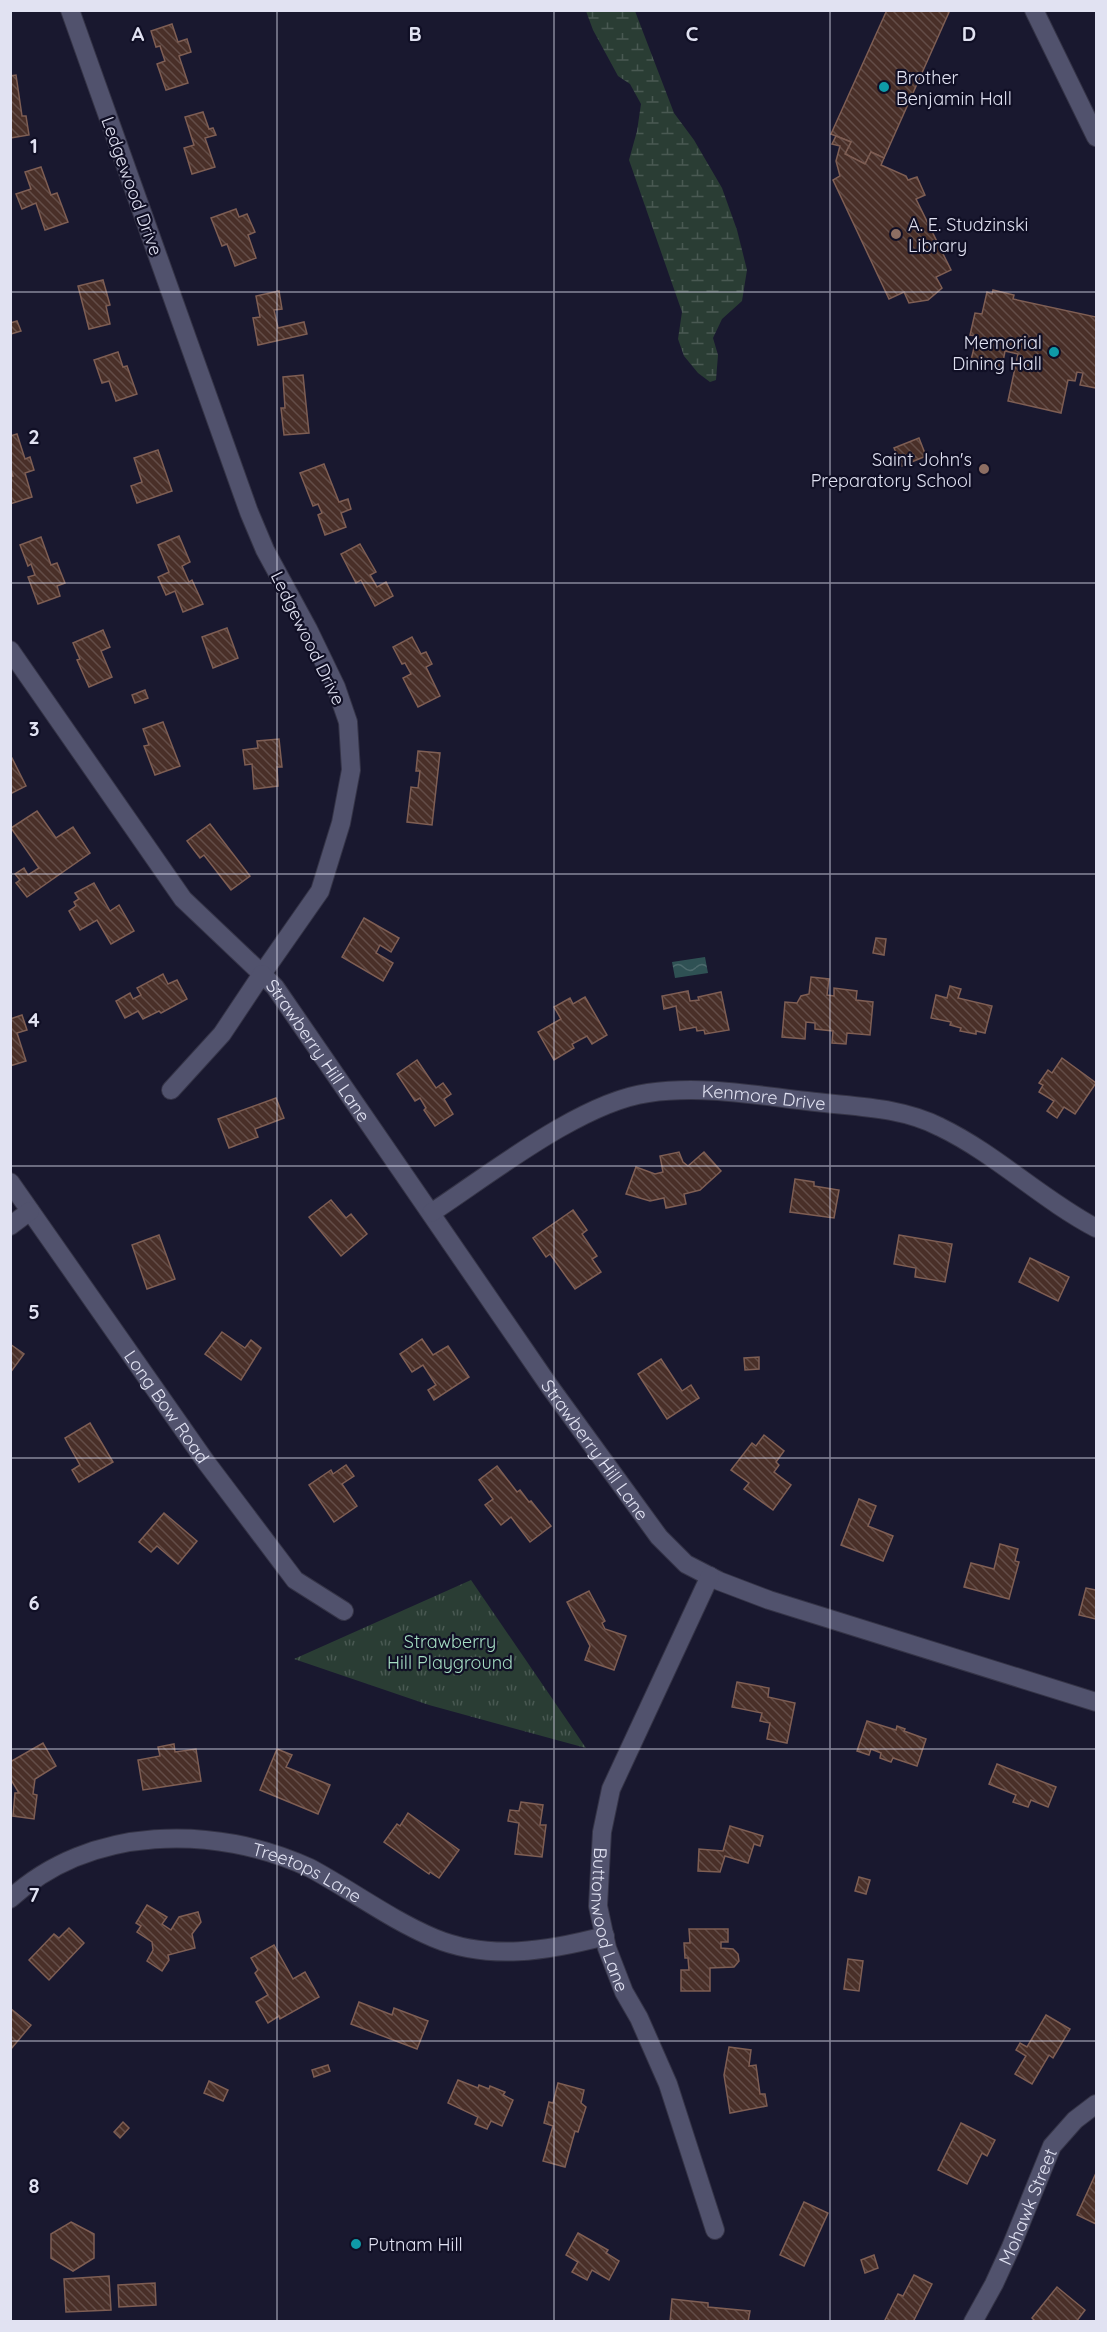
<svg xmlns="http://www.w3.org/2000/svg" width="1107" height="2332" viewBox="0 0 1107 2332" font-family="Quicksand,sans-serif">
  <defs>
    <pattern id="grass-tufts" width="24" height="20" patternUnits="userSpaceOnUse" patternTransform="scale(1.5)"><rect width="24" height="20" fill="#2a3d34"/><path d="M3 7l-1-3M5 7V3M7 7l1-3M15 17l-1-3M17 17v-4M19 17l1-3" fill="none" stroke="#495952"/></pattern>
    <pattern id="wetland-marsh" width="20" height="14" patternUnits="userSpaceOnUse" patternTransform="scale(1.5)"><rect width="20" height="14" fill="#2a3d34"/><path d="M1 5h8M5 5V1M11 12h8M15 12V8" fill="none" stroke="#495952"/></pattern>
    <pattern id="water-waves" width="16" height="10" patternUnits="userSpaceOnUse" patternTransform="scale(1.5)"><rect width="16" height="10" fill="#2f5154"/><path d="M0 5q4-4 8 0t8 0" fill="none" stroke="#4d6a6d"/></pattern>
    <pattern id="building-back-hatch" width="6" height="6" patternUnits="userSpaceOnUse" patternTransform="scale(1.5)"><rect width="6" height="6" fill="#492f28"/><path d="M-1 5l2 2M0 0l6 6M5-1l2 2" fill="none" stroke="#634d48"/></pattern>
  </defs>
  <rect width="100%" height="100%" fill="#19182f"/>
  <!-- grass -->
  <path fill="url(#grass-tufts)" d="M471,1580L586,1748L429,1705L294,1659Z"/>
  <!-- wetland -->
  <path fill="url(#wetland-marsh)" d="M586,11H635L674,113L694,140L722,188L737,230L747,270L742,301L722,319L713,338L718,355L716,380L710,382L698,373L684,356L678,339L682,312L629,160L637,131L641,104L630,84L618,76L593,30Z"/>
  <!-- water -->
  <path fill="url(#water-waves)" d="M705,957L708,973L675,978L672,962Z"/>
  <!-- building -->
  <g fill="url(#building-back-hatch)" stroke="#7e5e54" stroke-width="1.5">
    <path d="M950,10L884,158L871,152L865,164L845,154L851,142L831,134L887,10Z"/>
    <path d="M172,24L178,42L187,39L191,52L179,56L188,83L166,90L157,64L165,61L160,46L156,47L151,31Z"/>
    <path d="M16,75L22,116H26L29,135L10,138V76Z"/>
    <path d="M203,112L209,129L213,128L216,135L205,138L215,167L192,174L184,148L194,145L185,117Z"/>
    <path d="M836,136L851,142L845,154L865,164L871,152L884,158L881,165L906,176L908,180L917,177L925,195L916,199L951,270L936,277L942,288L928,300L909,303L904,292L889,299L833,180L840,176L836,161L840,146L832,144Z"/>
    <path d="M41,167L51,195L57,193L68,222L45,230L36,203L22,209L16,194L31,189L25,172Z"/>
    <path d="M236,209L239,217L247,214L255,232L248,235L256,258L235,266L227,244L222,246L211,218Z"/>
    <path d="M103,280L110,305L106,306L110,324L89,329L78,286Z"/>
    <path d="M993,290L1014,295L1013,299L1096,317V388L1080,385L1083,373L1077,372L1075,381L1068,380L1061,413L1008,401L1018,354L1005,351L1002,367L971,360L977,336L970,335L975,313L982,314L987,292L992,294Z"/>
    <path d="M279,291L282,309L274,310L278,328L304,322L307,334L258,345L253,318L260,317L256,296Z"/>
    <path d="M17,321L21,331L11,334L10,323Z"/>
    <path d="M118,352L123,367L127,366L137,394L116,401L109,381L102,383L94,360Z"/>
    <path d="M303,375L309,433L284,435L281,408H285L283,377Z"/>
    <path d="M17,434L25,459L30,457L34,470L25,473L32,497L10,504V476H13L10,467V436Z"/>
    <path d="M919,438L926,456L902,466L894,448Z"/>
    <path d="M158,450L172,491L137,503L131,486L142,482L134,458Z"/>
    <path d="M324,464L339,502L348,499L351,509L341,513L346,527L325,535L318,515L322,513L318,504L313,506L300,473Z"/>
    <path d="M179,536L190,562L182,566L189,582L192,580L203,604L183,612L175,591L166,595L158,577L169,572L158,545Z"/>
    <path d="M41,537L51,565L57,563L65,583L57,586L60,596L38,604L28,577L35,575L31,564L28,566L20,545Z"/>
    <path d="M360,544L376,572L370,575L377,587L386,582L393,596L375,606L361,580L356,583L341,554Z"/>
    <path d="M227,628L238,658L213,668L202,637Z"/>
    <path d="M103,630L110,647L101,651L112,677L89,687L77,660L80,659L73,643Z"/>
    <path d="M412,637L421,654L426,652L432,664L426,667L440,696L418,707L403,678L411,674L405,663L402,664L393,647Z"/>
    <path d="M145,690L148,698L135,703L132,695Z"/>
    <path d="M163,722L180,766L155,775L144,746L149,745L143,729Z"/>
    <path d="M279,739L282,767H277L278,786L254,789L252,764L245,765L243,750L258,748L257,741Z"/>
    <path d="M418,751L440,753L432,825L407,822L411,787L418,788L420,771H416Z"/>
    <path d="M10,758H12L26,786L10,794Z"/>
    <path d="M37,811L56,838L73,827L90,853L27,897L16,883L20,880L15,874L24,868L28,875L39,868L11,828Z"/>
    <path d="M210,824L250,876L231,890L204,855L200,858L187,841Z"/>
    <path d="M94,883L110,911L119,905L134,931L111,944L97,920L80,930L69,911L76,906L74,902L79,899L75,893Z"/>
    <path d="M364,918L399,938L391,952L380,945L376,953L393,963L383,981L342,957Z"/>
    <path d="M876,938L886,939L884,955L873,953Z"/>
    <path d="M163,974L168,984L177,980L187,999L161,1013L159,1011L143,1019L138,1011L125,1018L116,1001L130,993L133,999L141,995L137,988Z"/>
    <path d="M811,977L829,979L827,995L834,996V988L857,991L856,1000L873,1002L870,1035L847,1033L846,1044L832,1043L833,1031L815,1029V1023L806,1022L805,1039L782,1037L785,1002L797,1003L801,996L809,994Z"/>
    <path d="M950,986L961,989L958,998L992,1006L985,1033L976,1031V1034L960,1031L961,1028L950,1025L951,1022L931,1018L936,995L947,998Z"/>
    <path d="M688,991L690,1001L699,1000L698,997L721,992L729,1030L705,1034L704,1030L697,1031L696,1027L680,1030L676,1006L664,1009L662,996Z"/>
    <path d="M585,997L607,1035L592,1044L587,1036L572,1044L574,1048L554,1060L538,1032L561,1019L554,1007L570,998L573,1004Z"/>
    <path d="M22,1015L27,1030L17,1033L26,1061L10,1066V1019Z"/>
    <path d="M1062,1058L1096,1083L1075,1114L1064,1107L1057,1118L1047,1111L1054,1101L1039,1092L1043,1085L1039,1083L1048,1070L1052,1073Z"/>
    <path d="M417,1060L436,1088L443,1083L451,1094L444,1099L453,1114L435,1126L424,1110L426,1108L420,1098L415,1101L397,1074Z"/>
    <path d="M276,1098L284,1118L255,1129L258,1137L229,1148L218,1119Z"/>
    <path d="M679,1152L683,1162L688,1166L704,1152L721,1171L700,1190L684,1194L686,1204L666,1208L664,1198L650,1201L626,1194L636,1167L655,1174L663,1172L660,1156Z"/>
    <path d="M795,1179L814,1182V1186L839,1190L834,1218L790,1212Z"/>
    <path d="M331,1200L346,1218L351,1214L367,1234L341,1256L309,1217Z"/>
    <path d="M573,1210L587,1230L582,1234L597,1256L592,1259L601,1272L575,1289L550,1254L546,1257L533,1238Z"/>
    <path d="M159,1235L175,1279L147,1289L132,1245Z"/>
    <path d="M899,1235L952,1244L945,1282L915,1277L916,1268L894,1264Z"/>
    <path d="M1030,1258L1069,1277L1058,1301L1019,1282Z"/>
    <path d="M222,1332L245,1348L251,1340L261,1348L241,1380L205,1354Z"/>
    <path d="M422,1339L433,1355L448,1346L469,1377L434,1400L428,1390L436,1385L423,1365L412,1372L400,1354Z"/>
    <path d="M10,1344L24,1354L10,1373Z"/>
    <path d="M759,1357V1369L745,1370L744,1358Z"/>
    <path d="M661,1359L682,1391L691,1385L699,1398L667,1419L638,1374Z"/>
    <path d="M90,1423L113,1462L79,1482L72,1470L80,1465L65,1438Z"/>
    <path d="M764,1435L784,1451L776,1462L779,1465L774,1472L791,1485L773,1510L744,1489L749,1483L731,1470L752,1443L756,1446Z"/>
    <path d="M346,1465L354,1476L342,1484L357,1506L334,1522L309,1485L331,1470L333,1474Z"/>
    <path d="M497,1466L517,1492L520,1490L529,1502L531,1501L551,1526L530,1542L511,1517L501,1525L485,1505L493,1499L479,1480Z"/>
    <path d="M859,1499L876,1506L868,1526L893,1536L883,1561L841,1545Z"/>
    <path d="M164,1513L197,1541L178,1564L157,1546L151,1552L139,1542Z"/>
    <path d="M1000,1544L1018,1549L1015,1561L1019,1562L1009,1599L964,1587L971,1563L994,1569Z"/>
    <path d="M1086,1588L1096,1590V1619L1079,1615Z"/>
    <path d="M589,1591L605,1621L602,1623L605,1629L626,1636L614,1670L585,1660L590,1646L567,1602Z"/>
    <path d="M737,1682L769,1688L768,1697L795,1703L787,1743L767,1739L770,1723L760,1721L762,1713L732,1707Z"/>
    <path d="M867,1721L896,1730L897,1726L905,1729L904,1731L926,1739L917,1766L893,1758L891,1762L880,1758L881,1753L871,1749L869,1755L857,1751Z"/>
    <path d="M43,1743L56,1766L35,1779L33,1794L37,1795L34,1819L13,1816L15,1793H19L10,1778V1762Z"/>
    <path d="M174,1744L175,1752L196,1749L201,1781L143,1790L138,1760L160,1756L158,1747Z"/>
    <path d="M277,1749L292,1755L286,1767L330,1785L318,1814L260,1790Z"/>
    <path d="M997,1764L1056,1787L1048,1807L1031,1800L1028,1807L1013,1802L1016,1795L989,1784Z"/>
    <path d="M521,1802L543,1805L540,1825H546L542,1857L515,1854L519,1823L508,1821L510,1810L519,1811Z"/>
    <path d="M408,1813L459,1850L439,1878L430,1872L429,1874L384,1842L397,1824L400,1826Z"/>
    <path d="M730,1826L763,1836L760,1846L754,1844L748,1863L725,1856L720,1872L698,1871L699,1849L723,1851Z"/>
    <path d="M859,1877L870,1880L866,1894L855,1891Z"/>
    <path d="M147,1905L167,1917L162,1924L171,1930L179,1917L198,1912L201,1922L192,1934L195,1948L168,1955L169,1960L162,1971L147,1961L153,1950L152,1942L137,1932L141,1926L136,1923Z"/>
    <path d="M69,1928L84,1943L49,1980L29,1960L54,1934L59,1938Z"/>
    <path d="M689,1929H728V1942H721V1948L733,1949L738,1954L739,1961L734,1967L710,1968V1991H681V1970H689L688,1958H685L684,1943H690Z"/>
    <path d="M274,1945L293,1979L305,1972L319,1997L280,2019L279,2016L268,2023L256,2002L268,1995L255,1973L258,1970L251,1958Z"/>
    <path d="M848,1959L863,1961L859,1991L844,1989Z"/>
    <path d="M359,2002L392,2015L394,2008L428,2021L417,2049L351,2024Z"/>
    <path d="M10,2008L31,2025L11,2049H10Z"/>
    <path d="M1046,2015L1070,2029L1053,2058L1049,2055L1032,2084L1015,2074L1026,2056L1016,2050L1020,2043L1027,2047Z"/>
    <path d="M729,2047L751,2050L749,2066L756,2065L760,2094H765L767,2106L730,2113L724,2075Z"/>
    <path d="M328,2065L330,2071L314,2077L312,2070Z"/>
    <path d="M458,2080L478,2088L479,2085L489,2089L490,2086L505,2092L503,2095L513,2100L502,2126L491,2121L487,2129L475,2124L478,2117L448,2103Z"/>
    <path d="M209,2081L228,2090L223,2101L204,2093Z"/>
    <path d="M558,2083L584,2090L581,2103L586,2107L578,2132L575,2131L565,2167L543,2161L553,2126L544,2123L549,2102L553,2103Z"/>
    <path d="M123,2122L129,2128L120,2138L114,2132Z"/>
    <path d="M961,2123L995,2140L987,2156L982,2153L967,2184L938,2170Z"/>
    <path d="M1096,2173V2224L1077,2215Z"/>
    <path d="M804,2202L828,2213L804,2266L780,2255Z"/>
    <path d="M71,2222L94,2234V2258L73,2271L51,2258V2234Z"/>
    <path d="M578,2233L608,2250L606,2253L619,2261L609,2280L592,2270L587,2280L572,2272L578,2262L566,2255Z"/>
    <path d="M874,2255L878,2268L865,2273L861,2260Z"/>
    <path d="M914,2275L932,2284L913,2322H884L898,2294L903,2296Z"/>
    <path d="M109,2276L111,2310L66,2312L64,2279Z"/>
    <path d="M155,2283L156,2305L119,2307L118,2285Z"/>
    <path d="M1057,2287L1085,2310L1076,2322H1036L1032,2318Z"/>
    <path d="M672,2299L708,2303V2307L750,2311L748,2322H670Z"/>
  </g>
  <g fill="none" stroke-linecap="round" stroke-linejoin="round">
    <!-- minor casing -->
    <g stroke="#353447" stroke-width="20">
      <g id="minor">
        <path d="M1034,10L1096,137"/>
        <path d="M10,650L183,899L262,974L320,891L341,823L351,770L348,722L336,687L308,629L265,550L249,512L70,10"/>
        <path id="s1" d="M171,1090L222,1034L262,974L275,987L550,1387L659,1537L686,1564L719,1581L769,1600L1096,1702"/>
        <path id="s2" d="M10,1182L206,1462L295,1580L344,1611"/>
        <path id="s3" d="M431,1213C489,1175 581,1102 648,1093C702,1085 754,1095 807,1101C852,1107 899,1106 940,1127C996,1154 1041,1199 1096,1228"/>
        <path d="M10,1226L30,1211"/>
        <path id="s4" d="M710,1576L611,1789L602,1832L598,1906L607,1948L624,1992L639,2018L668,2084L715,2230"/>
        <path id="s5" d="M10,1899C90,1825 215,1824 310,1868C351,1890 391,1920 434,1938C489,1961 548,1951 605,1936"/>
        <path id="s6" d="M973,2322L994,2284L1011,2247L1052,2146L1075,2120L1096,2104"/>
      </g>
    </g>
    <!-- minor -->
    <use href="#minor" stroke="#51526d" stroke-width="18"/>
  </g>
  <!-- grid -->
  <path fill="none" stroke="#e1e2f2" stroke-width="1.5" stroke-opacity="0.55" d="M277,10V2322M554,10V2322M830,10V2322M10,292H1096M10,583H1096M10,874H1096M10,1166H1096M10,1458H1096M10,1749H1096M10,2041H1096"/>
  <!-- markers -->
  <g fill="#0f9aa8" stroke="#100f25" stroke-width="2">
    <circle cx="884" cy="87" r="6"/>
    <circle cx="1054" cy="352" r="6"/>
    <circle cx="356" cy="2244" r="6"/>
  </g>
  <g fill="#8d6e63" stroke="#100f25" stroke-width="2">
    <circle cx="896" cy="234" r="6"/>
    <circle cx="984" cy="469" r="6"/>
  </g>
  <g text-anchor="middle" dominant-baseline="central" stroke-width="4.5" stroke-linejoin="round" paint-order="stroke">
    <!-- poi labels -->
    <g font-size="18" fill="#e1e2f2" stroke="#100f25" text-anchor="start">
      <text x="896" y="77">Brother<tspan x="896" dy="21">Benjamin Hall</tspan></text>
      <text x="908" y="224">A. E. Studzinski<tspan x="908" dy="21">Library</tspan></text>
      <text x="1042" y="342" text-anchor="end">Memorial<tspan x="1042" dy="21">Dining Hall</tspan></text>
      <text x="972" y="459" text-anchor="end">Saint John's<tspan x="972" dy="21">Preparatory School</tspan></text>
      <text x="368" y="2244">Putnam Hill</text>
    </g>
    <!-- street labels -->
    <g font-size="18" fill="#e1e2f2" stroke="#100f25">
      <text transform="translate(132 186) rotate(70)">Ledgewood Drive</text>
      <text transform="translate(308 638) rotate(64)">Ledgewood Drive</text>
      <text stroke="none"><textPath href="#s1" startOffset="243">Strawberry Hill Lane</textPath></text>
      <text stroke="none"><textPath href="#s3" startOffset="366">Kenmore Drive</textPath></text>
      <text stroke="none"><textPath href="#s2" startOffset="274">Long Bow Road</textPath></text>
      <text stroke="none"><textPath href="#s1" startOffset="729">Strawberry Hill Lane</textPath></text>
      <text stroke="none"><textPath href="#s5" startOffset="318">Treetops Lane</textPath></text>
      <text stroke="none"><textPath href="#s4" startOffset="368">Buttonwood Lane</textPath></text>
      <text stroke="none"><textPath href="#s6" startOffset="128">Mohawk Street</textPath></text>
    </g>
    <!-- park labels -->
    <g font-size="18" fill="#a4ddc2" stroke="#100f25">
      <text x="450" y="1641">Strawberry<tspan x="450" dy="21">Hill Playground</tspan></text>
    </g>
  </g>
  <g font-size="20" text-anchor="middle" font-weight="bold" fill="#e1e2f2" stroke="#100f25" stroke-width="4.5" stroke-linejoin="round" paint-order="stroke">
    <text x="138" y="41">A</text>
    <text x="415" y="41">B</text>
    <text x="692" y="41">C</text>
    <text x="969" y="41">D</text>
    <text x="34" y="153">1</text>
    <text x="34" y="444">2</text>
    <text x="34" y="736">3</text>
    <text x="34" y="1027">4</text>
    <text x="34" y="1319">5</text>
    <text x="34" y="1610">6</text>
    <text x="34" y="1902">7</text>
    <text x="34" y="2193">8</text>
  </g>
  <!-- border -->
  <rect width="1107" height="2332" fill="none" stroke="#e1e2f2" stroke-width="24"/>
</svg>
